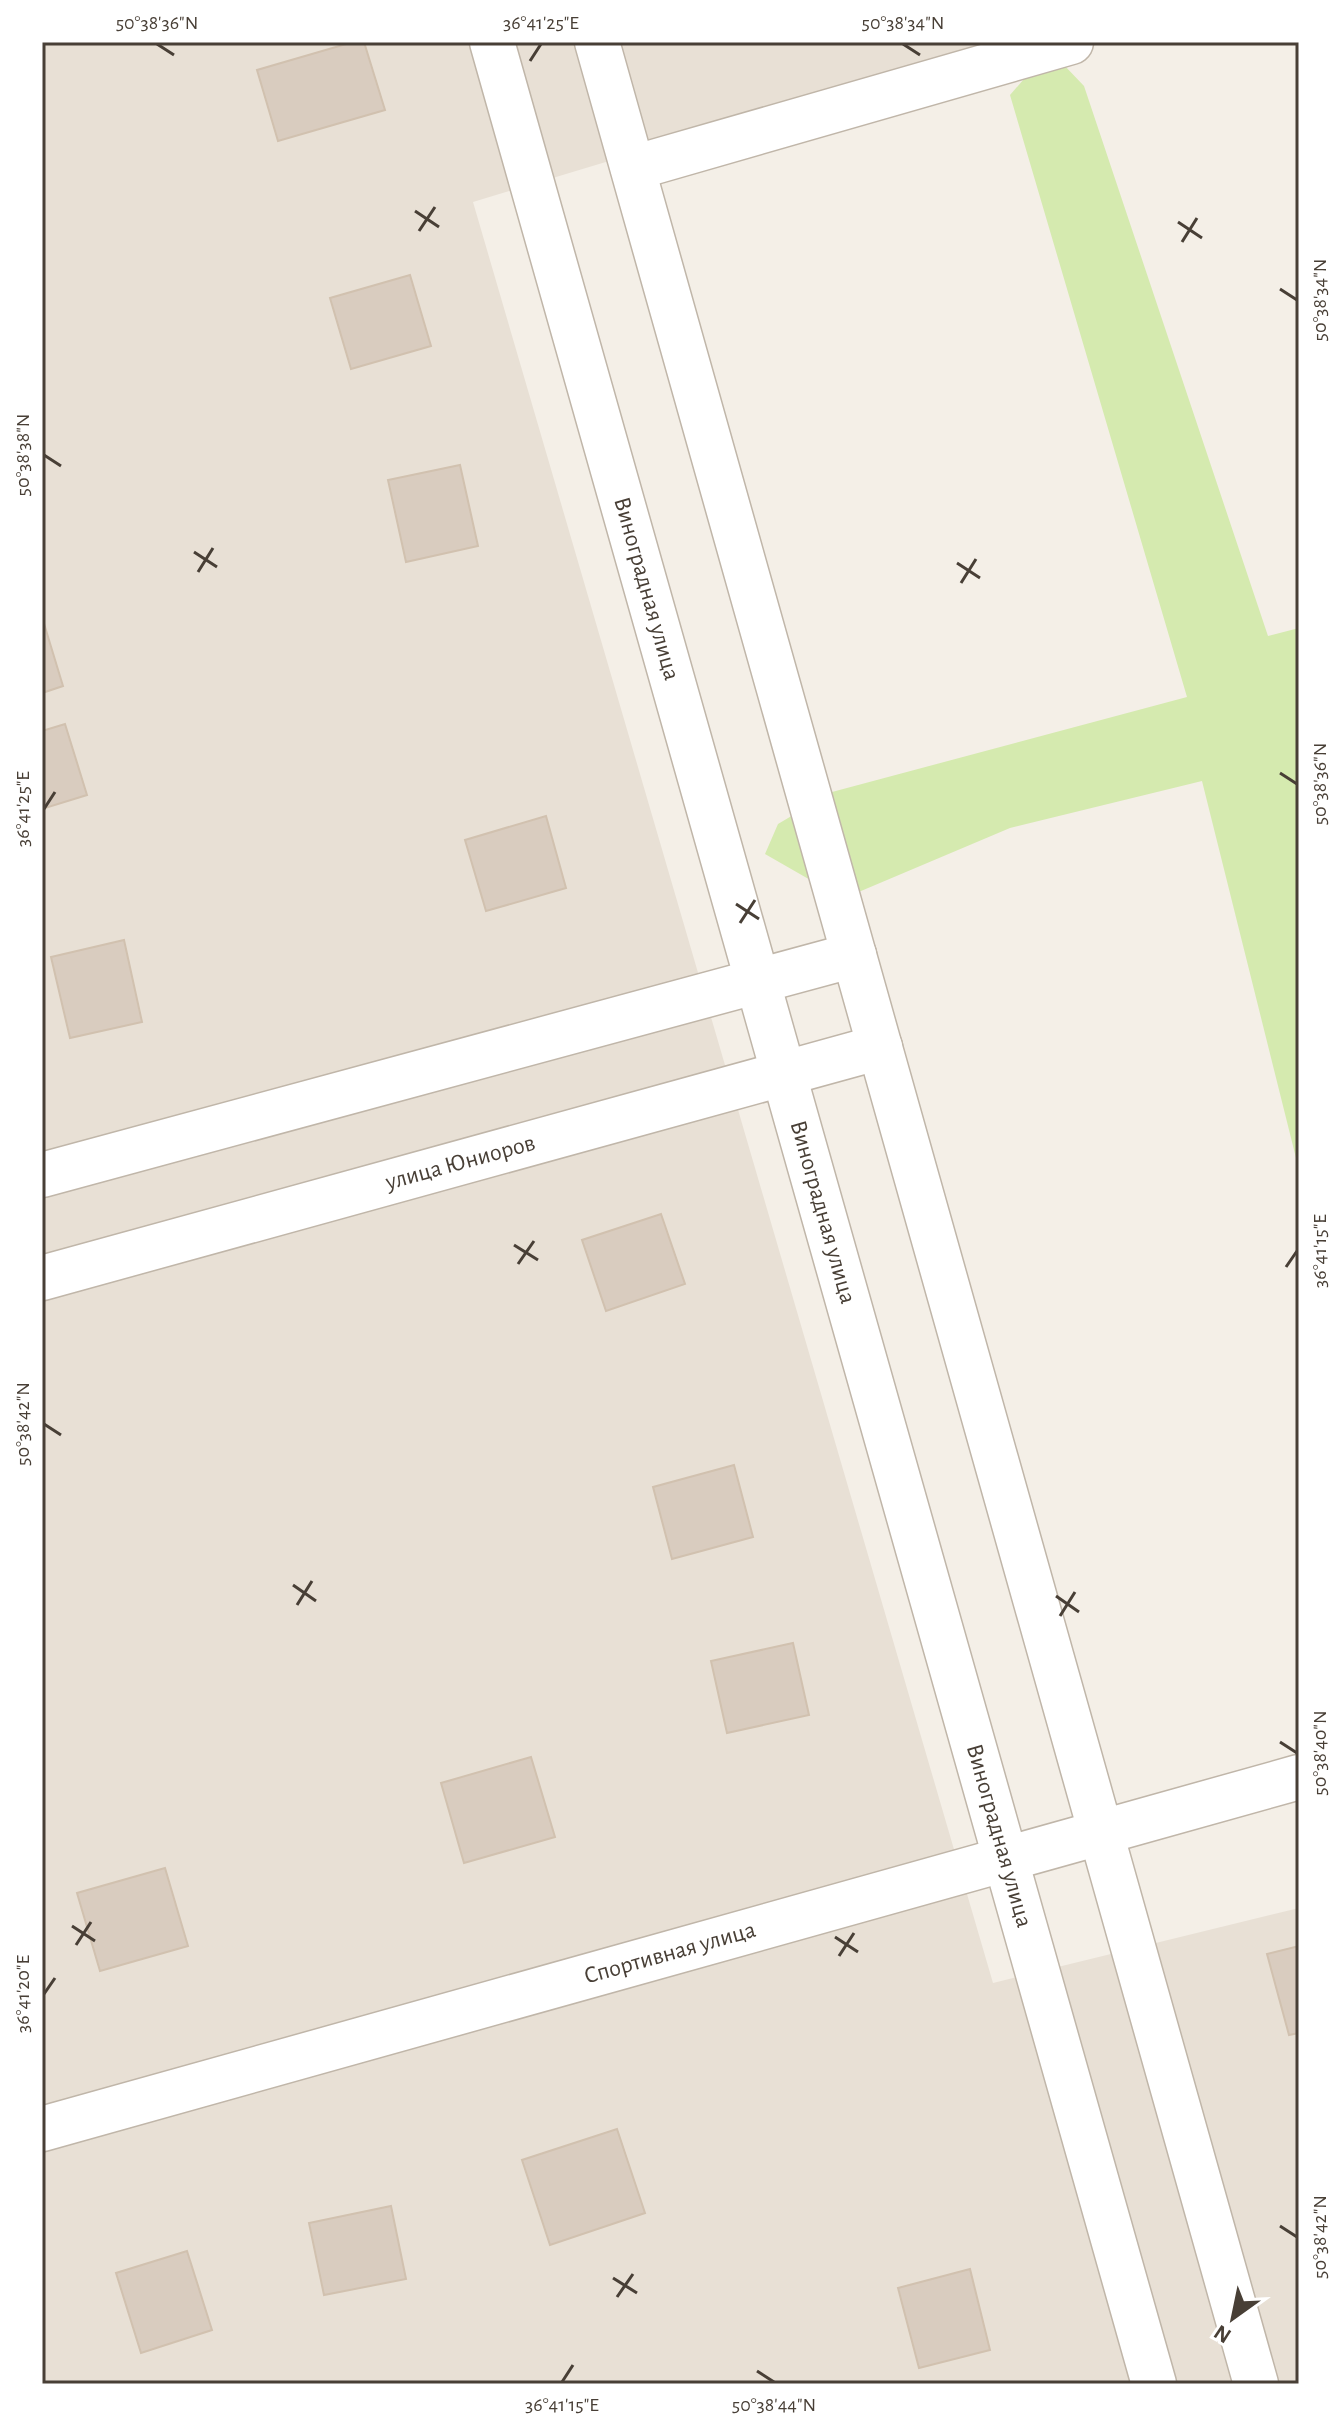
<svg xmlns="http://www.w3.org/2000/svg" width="1341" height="2426" viewBox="0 0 1341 2426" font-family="'Alegreya Sans',sans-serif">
  <rect width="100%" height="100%" fill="#f4efe7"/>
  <!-- residential -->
  <path fill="#e8e0d5" d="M42,42H1003L473,202L993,1983L1299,1908V2384H42Z"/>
  <!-- green -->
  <path fill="#d5eaaf" d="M1063,64L1084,86L1268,636L1299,628V1170L1202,781L1010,828L861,891L826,889L765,854L778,824L832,792L1187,697L1010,95L1031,71Z"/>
  <!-- building -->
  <g fill="#d9ccbf" stroke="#d1c1af" stroke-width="2">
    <path d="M353,42H364L385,110L278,141L257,70Z"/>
    <path d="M410,275L431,346L351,369L330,298Z"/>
    <path d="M460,465L478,546L406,562L388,480Z"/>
    <path d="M42,617L63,686L42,693Z"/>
    <path d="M65,724L87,795L42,809V731Z"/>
    <path d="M546,816L566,888L486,911L465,840Z"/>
    <path d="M124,940L142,1022L70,1038L51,957Z"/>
    <path d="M661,1214L685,1284L606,1311L582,1240Z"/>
    <path d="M734,1465L753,1537L672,1559L653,1487Z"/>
    <path d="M793,1643L809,1715L727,1733L711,1661Z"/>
    <path d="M531,1757L555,1837L464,1863L441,1783Z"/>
    <path d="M165,1868L188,1946L100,1971L77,1893Z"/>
    <path d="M1299,1946V2033L1289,2035L1267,1954Z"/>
    <path d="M617,2129L645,2213L550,2245L522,2160Z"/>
    <path d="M391,2206L406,2279L324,2295L309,2223Z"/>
    <path d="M187,2251L212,2330L141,2353L116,2273Z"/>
    <path d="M970,2269L990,2350L919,2368L898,2288Z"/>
  </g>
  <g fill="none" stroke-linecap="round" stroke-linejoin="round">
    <!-- minor casing -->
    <g stroke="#c0b6a9" stroke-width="47">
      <g id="minor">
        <path id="s1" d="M492,42L1154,2384"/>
        <path d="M597,42L1256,2384"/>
        <path d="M633,168L1071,42"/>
        <path d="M42,1175L854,955"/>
        <path id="s2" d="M42,1278L880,1047"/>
        <path id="s3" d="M42,2129L1299,1777"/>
      </g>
    </g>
    <!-- minor -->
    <use href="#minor" stroke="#fff" stroke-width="44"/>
  </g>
  <!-- ticks -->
  <path fill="none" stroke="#483f36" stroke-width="3" d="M157,44L174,55M903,44L920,55M530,61L541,44M415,211L439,227M1178,222L1202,238M419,231L435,207M1182,242L1197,218M1280,289L1297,300M44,455L61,466M194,552L217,567M957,563L980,578M198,572L213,548M961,583L976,559M1280,773L1297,784M44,809L55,792M736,904L759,919M740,923L755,900M514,1245L538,1260M518,1264L534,1241M1286,1267L1297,1251M44,1424L61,1435M293,1585L316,1601M1056,1596L1079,1612M297,1605L312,1581M1060,1616L1075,1592M1280,1742L1297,1753M72,1926L95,1941M835,1937L858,1952M76,1945L91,1922M839,1956L854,1933M44,1994L55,1978M1280,2226L1297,2237M613,2278L637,2293M617,2297L633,2274M757,2371L774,2382M562,2382L573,2365"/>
  <g text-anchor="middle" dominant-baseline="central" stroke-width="6" stroke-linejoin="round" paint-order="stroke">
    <!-- street labels -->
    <g font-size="24" fill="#483f36" stroke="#fff">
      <text stroke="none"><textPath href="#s1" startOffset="568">Виноградная улица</textPath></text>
      <text stroke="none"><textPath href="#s2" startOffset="434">улица Юниоров</textPath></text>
      <text stroke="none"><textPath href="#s1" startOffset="1216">Виноградная улица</textPath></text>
      <text stroke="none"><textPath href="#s1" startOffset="1864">Виноградная улица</textPath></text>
      <text stroke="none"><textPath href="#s3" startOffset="652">Спортивная улица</textPath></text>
    </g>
  </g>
  <!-- border -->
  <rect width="1341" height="2426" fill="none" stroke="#ffffff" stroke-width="88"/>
  <!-- north arrow -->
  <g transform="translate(1233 2318) rotate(213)" stroke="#ffffff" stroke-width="6" paint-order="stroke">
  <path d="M0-6L14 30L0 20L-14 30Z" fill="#483f36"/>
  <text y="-12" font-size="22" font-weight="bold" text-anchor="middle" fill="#483f36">N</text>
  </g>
  <rect x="44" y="44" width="1253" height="2338" fill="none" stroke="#483f36" stroke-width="3"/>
  <g font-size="20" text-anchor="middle" fill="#483f36">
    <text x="157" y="29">50°38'36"N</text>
    <text x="541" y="29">36°41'25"E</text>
    <text x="903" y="29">50°38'34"N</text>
    <text transform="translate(1319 300) rotate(-90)" y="7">50°38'34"N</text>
    <text transform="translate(22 455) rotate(-90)" y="7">50°38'38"N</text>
    <text transform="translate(1319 784) rotate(-90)" y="7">50°38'36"N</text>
    <text transform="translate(22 809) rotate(-90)" y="7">36°41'25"E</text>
    <text transform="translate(1319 1251) rotate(-90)" y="7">36°41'15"E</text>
    <text transform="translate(22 1424) rotate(-90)" y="7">50°38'42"N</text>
    <text transform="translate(1319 1753) rotate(-90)" y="7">50°38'40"N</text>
    <text transform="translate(22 1994) rotate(-90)" y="7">36°41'20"E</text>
    <text transform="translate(1319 2237) rotate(-90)" y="7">50°38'42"N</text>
    <text x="562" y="2411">36°41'15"E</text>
    <text x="774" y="2411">50°38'44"N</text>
  </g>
</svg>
